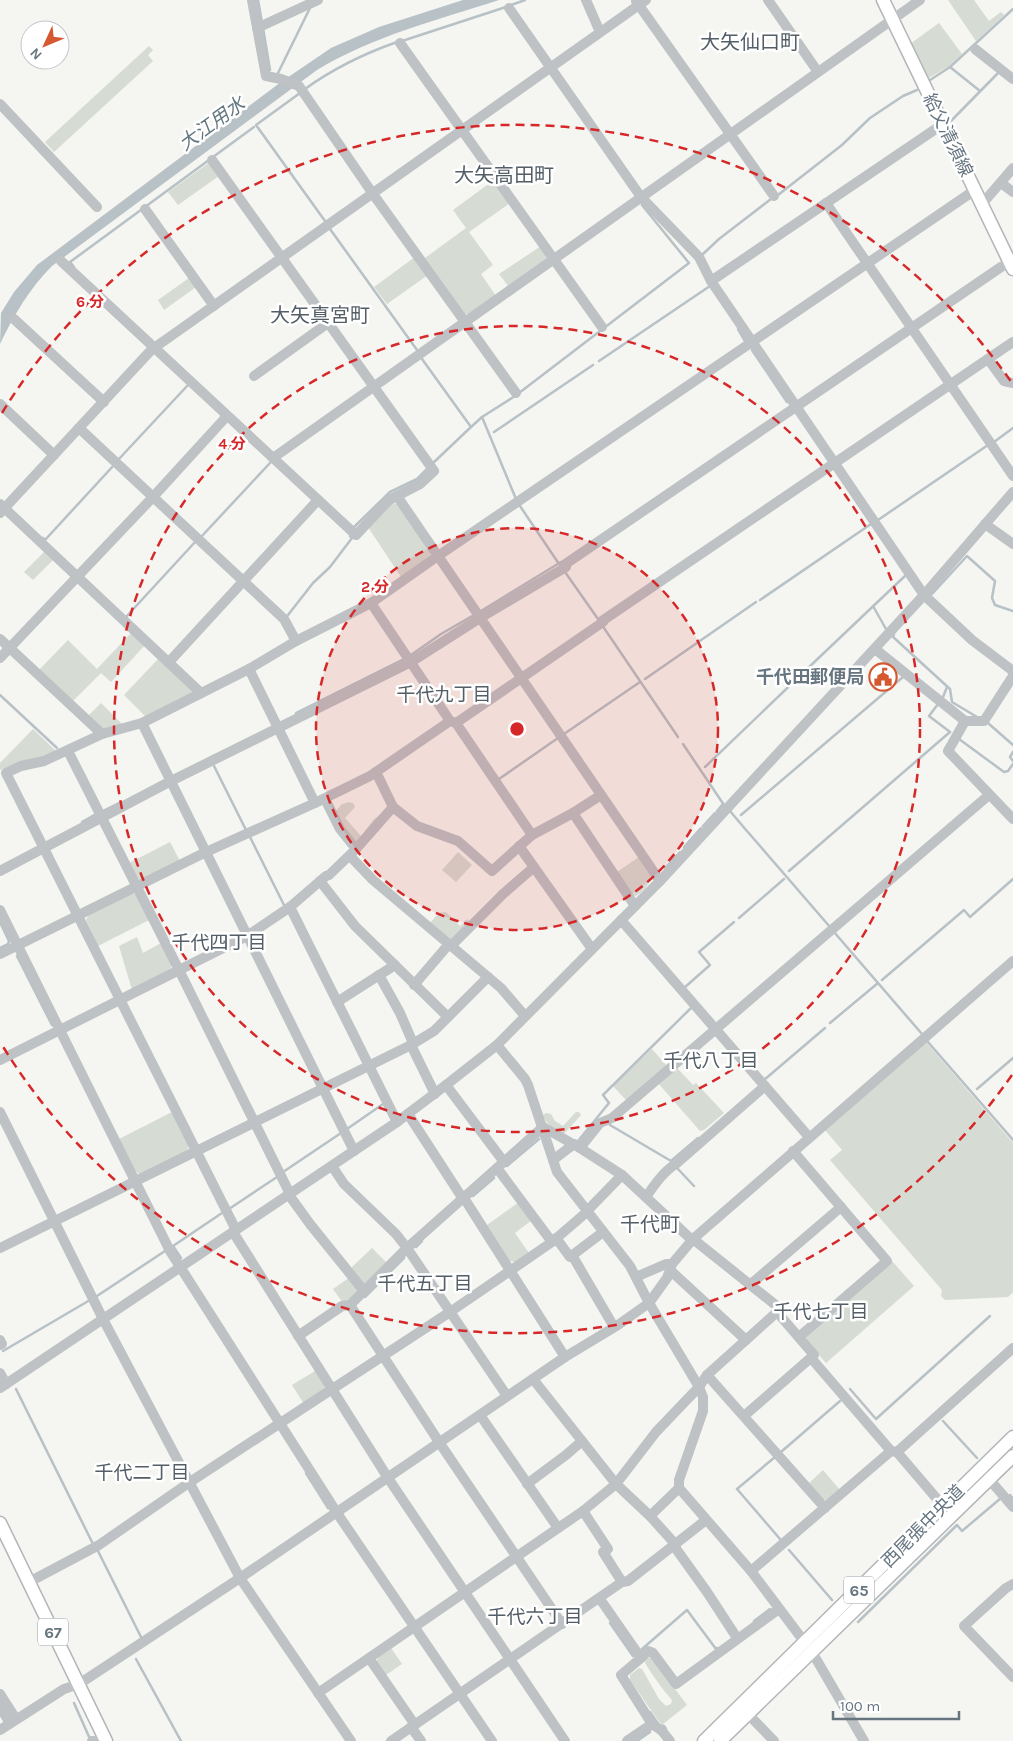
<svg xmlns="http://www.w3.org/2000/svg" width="1013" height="1741" viewBox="0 0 1013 1741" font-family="Karla,'Noto Sans JP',sans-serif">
  <rect width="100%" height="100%" fill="#f5f5f1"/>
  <!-- green -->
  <g fill="#d6dbd3">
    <path d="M948,0H974L989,21L1001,12L1004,15L976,41Z"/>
    <path d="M939,23L962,54L949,66L927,79L910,44Z"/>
    <path d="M149,46L153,50L148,55L153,61L54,152L45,142Z"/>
    <path d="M210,162L219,176L178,205L168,192Z"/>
    <path d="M494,180L510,203L469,232L493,265L481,274L496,296L470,314H465L425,258L466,228L453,210Z"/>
    <path d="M541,246L547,255L545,261L509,287L499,274Z"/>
    <path d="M415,257L428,275L387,304L374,287Z"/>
    <path d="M189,278L196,287L164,310L158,300Z"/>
    <path d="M392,503L397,504L431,553L429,558L401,577L368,527Z"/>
    <path d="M45,551L54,559L33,580L24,572Z"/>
    <path d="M132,632L146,644L111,682L101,673L71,703L38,671L68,640L97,669Z"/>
    <path d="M160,657L194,689L193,693L146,717L124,695Z"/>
    <path d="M101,703L123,725L105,730L87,717Z"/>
    <path d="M33,729L57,752L0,770V763Z"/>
    <path d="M349,802L353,803L355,807L345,818L361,836L374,819L383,813L358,844L343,830L336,811L342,804Z"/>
    <path d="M170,842L180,861L142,880L137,878L129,863Z"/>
    <path d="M458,852L472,865L456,882L442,870Z"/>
    <path d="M639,857L652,876C649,884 642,895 633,897L617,872Z"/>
    <path d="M132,893L137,895L149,920L98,946L86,920L88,916Z"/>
    <path d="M446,912L460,926L467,919L471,923L453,942L430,923L439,913Z"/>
    <path d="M137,937L143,953L161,943L172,965L170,971L132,990L119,946Z"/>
    <path d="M926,1042L1013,1143V1292L1008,1297L945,1300L941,1296L942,1290L830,1160L842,1150L825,1130Z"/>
    <path d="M652,1049L667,1066L627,1101L613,1086Z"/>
    <path d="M676,1067L693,1085L696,1083L724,1113L704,1130L700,1131L658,1083Z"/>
    <path d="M172,1112L189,1146L187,1151L140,1174L136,1172L119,1139Z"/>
    <path d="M576,1112H579L581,1115L564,1134C554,1129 547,1126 543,1115L546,1113L551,1114L555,1121L563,1126Z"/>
    <path d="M519,1202L532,1220L515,1233L529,1253L515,1262L509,1261L487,1225Z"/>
    <path d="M372,1248L388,1264L368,1283H363L351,1268Z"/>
    <path d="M892,1261L914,1286L826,1363L806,1340L807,1335Z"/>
    <path d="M349,1278L357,1288V1294L343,1303L333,1289Z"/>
    <path d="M315,1371L325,1386L324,1391L304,1404L292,1385Z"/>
    <path d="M823,1470L840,1490L827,1500L822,1499L808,1484Z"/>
    <path d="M391,1648L402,1664L386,1675L377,1662L378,1657Z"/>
    <path d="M647,1658H652L687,1705L663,1724L660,1723L630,1680V1675L639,1668L642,1669L659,1699L666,1706L671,1704L672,1700C662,1689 653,1676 645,1663Z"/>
  </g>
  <!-- water -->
  <path fill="#b7c1c6" d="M463,0H499C438,20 373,36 317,70L52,266C29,289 14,315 0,344L1,313L14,292L37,265L281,82L331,48L379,27Z"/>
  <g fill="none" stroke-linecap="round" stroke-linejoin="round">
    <!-- stream -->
    <g stroke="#b7c1c6" stroke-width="2.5">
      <path d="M258,0L262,23"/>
      <path d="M511,5L525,0"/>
      <path d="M263,28L270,70"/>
      <path d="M402,41L506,7"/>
      <path d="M950,67L980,91"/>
      <path d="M278,73L310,8"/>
      <path d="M930,80L950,67L1013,9"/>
      <path d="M305,89C334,68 363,54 397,42"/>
      <path d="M300,93L256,125L325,221"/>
      <path d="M950,122L1000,71"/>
      <path d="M213,157L254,127"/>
      <path d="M778,195L842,145L870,118L903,96L917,90"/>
      <path d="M330,229L417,350"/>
      <path d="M703,254L719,239L771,199"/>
      <path d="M74,267L70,262L209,160"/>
      <path d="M738,329L745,341"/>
      <path d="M752,350L787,402"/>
      <path d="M422,359L471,427L482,417L516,499"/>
      <path d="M599,361L710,286"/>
      <path d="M519,393L689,263L642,205"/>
      <path d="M482,417L515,396"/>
      <path d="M494,432L593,365"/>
      <path d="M994,442L1013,428"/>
      <path d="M118,460L188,385"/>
      <path d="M432,464L471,427"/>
      <path d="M520,506L559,564"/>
      <path d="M878,520L988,445"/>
      <path d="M353,528L390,492L417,479L427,469"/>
      <path d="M201,537L270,463"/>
      <path d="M43,538L45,540L114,465"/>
      <path d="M565,572L598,619"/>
      <path d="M932,594L967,556L995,581L992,598L995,605L1013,611"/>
      <path d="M760,600L871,524"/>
      <path d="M873,606L886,629"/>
      <path d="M481,611L561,562"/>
      <path d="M288,615L313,583L330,567L352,538L350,536"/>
      <path d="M126,617L196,541"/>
      <path d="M604,628L678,737"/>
      <path d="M894,635L892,636L950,689L952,702L977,717"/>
      <path d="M411,655L441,634L474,615"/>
      <path d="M807,669L906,575"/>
      <path d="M645,679L756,602"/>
      <path d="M0,695L57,748"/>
      <path d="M943,697L947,687"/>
      <path d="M938,704L929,716L950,732"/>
      <path d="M296,713L404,659"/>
      <path d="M988,723L1013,745"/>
      <path d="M564,734L640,682"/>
      <path d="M959,739L1004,772L1008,771L1013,764"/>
      <path d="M683,744L724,805"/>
      <path d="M1013,752L1010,757L1013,761"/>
      <path d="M214,766L246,830"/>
      <path d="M705,767L804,672"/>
      <path d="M499,779L558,738"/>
      <path d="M103,811L119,803"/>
      <path d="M717,811L723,804"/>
      <path d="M730,811L746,830"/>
      <path d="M741,815L903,677"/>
      <path d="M82,822L96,814"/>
      <path d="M703,826L715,813"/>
      <path d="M747,831L830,927"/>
      <path d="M250,837L284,905"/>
      <path d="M684,847L701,828"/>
      <path d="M665,868L680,852"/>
      <path d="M789,871L950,732"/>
      <path d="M739,918L784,879"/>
      <path d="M0,922L9,941L8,944L0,948"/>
      <path d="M834,932L922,1034"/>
      <path d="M17,956L52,1025"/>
      <path d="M882,980L964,910L970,917L1013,879"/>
      <path d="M684,988L710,965L699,952L734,922"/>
      <path d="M830,1023L878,983"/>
      <path d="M928,1042L1013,1140"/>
      <path d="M764,1080L825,1028"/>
      <path d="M977,1089L1013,1058"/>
      <path d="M610,1125L671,1161L698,1138"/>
      <path d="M347,1129L383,1104"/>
      <path d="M578,1141L609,1103L603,1095L691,1008"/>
      <path d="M507,1166L539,1139"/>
      <path d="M677,1168L694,1186"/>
      <path d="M283,1172L341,1133"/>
      <path d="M473,1196L494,1178"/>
      <path d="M229,1209L277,1177"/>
      <path d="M416,1247L422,1241"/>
      <path d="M181,1258L173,1246L222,1213"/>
      <path d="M97,1296L165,1251V1249"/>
      <path d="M365,1297L404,1258"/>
      <path d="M3,1351L90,1300"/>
      <path d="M16,1389L92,1542"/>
      <path d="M850,1389L876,1419L990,1316"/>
      <path d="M943,1421L977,1458"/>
      <path d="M781,1452L840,1401"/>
      <path d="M775,1457L737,1489L780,1539"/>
      <path d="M306,1473L328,1508"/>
      <path d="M1010,1495L1013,1499"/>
      <path d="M789,1550L832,1600"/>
      <path d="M98,1551L142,1639"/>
      <path d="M754,1621L770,1609"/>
      <path d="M858,1622L957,1525L962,1531L1001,1498"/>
      <path d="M610,1623L633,1656"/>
      <path d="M642,1649L687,1610L716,1649L717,1648"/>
      <path d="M136,1659L181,1741"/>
      <path d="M74,1703L90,1739"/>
      <path d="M650,1712L659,1725L664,1726L666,1729"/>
      <path d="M637,1741L650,1732"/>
    </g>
    <!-- major casing -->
    <g stroke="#b2b6b9" stroke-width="15">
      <g id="major">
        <path d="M883,0L1013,269"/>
        <path d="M0,1523L106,1741"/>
        <path d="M704,1741L1013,1437"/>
        <path d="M720,1741L1013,1456"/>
      </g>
    </g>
    <!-- minor -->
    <g stroke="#bec2c5" stroke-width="10">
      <path d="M252,0L266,76L281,79L299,86L373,194L516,393"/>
      <path d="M586,0L600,32"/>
      <path d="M768,0L818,72"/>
      <path d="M636,1L774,196"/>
      <path d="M509,8L641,197L699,257L711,281L924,595L972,640L1013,671"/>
      <path d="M257,28L318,0"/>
      <path d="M400,43L602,327"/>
      <path d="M975,49L1013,79"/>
      <path d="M0,104L97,207"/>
      <path d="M212,160L434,471L420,484L397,496"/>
      <path d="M1001,183L1013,192"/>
      <path d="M826,203L1013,476"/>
      <path d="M982,204L1013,168"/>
      <path d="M145,209L214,306"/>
      <path d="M61,261L356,535L389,500L397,496L660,881"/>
      <path d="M711,281L943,124"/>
      <path d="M14,319L104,402"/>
      <path d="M154,348L646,0"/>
      <path d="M988,359L1004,381L1013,383"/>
      <path d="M254,376L328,323"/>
      <path d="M0,404L54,455"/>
      <path d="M79,428L284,619L296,641"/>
      <path d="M273,458L920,0"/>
      <path d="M0,504L201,693"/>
      <path d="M0,513L154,347"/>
      <path d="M985,524L1013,544"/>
      <path d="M564,565L1001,267L1013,261"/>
      <path d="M371,603L450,721L456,723L532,835L492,871L458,841L417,826L393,807L376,772"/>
      <path d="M602,621L1013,342"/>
      <path d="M0,639L102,734"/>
      <path d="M875,649L965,721H984L1013,676"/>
      <path d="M0,658L153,497L227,416"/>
      <path d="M169,662L318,500"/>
      <path d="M249,669L315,803"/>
      <path d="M965,721L948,751L1013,819"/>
      <path d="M142,723L354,1151"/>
      <path d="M456,723L603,622"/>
      <path d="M68,751L179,970L290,1194"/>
      <path d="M573,813L635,906"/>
      <path d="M532,835L573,813L601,795"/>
      <path d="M519,846L592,949"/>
      <path d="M356,849L393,807"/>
      <path d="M350,856L373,880L501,988L525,1016"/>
      <path d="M0,871L171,781L411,662L480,618L566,567"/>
      <path d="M320,881L355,926L448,1017"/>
      <path d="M290,907L397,1122"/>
      <path d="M0,910L170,1251L337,1513L492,1741"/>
      <path d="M621,920L809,1137"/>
      <path d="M451,946L503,894L534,867"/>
      <path d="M0,954L206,852L315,803L370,776L450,721"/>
      <path d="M379,975L400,1013L413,1043"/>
      <path d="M414,985L449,944"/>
      <path d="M337,1002L395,965"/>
      <path d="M411,1045L435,1094"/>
      <path d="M497,1045L525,1079L528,1085L557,1172L630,1266L649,1303L699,1387L703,1397V1411L679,1480V1488L751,1571L812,1652L864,1741"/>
      <path d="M0,1060L247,936L290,907L326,876L329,875L356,849L340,829L325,799"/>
      <path d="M446,1085L504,1162"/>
      <path d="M0,1112L103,1319L240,1578L351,1741"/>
      <path d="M408,1114L463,1199"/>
      <path d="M543,1127L407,1248L350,1305L439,1442L562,1624"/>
      <path d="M543,1127L580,1148L622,1175L692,1240"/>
      <path d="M580,1148L600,1123L612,1118L989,795"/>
      <path d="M793,1151L887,1261L799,1337"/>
      <path d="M553,1160L574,1144"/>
      <path d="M332,1166L344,1184L396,1234L407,1248L507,1396"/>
      <path d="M497,1168L552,1242"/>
      <path d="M289,1195L310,1224L364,1291"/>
      <path d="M646,1197C655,1184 664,1171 677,1163L765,1086"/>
      <path d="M464,1198L565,1357"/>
      <path d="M587,1211L622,1175"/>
      <path d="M236,1230L6,773L21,766L44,761L102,734L142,723L249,669L296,641L371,603L438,556L975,190"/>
      <path d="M233,1232L388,1478L565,1741"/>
      <path d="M556,1238L570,1257L603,1232"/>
      <path d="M693,1239L778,1307L777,1312L814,1355L744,1416"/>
      <path d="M0,1248L411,1045L434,1031L488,977"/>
      <path d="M572,1255L614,1327"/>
      <path d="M670,1270L746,1340"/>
      <path d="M636,1277L666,1264H672"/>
      <path d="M751,1284L841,1207"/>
      <path d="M298,1336L342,1306L350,1305"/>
      <path d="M0,1340L2,1344L0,1345"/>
      <path d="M811,1358L891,1451"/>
      <path d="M0,1373L6,1384"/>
      <path d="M707,1375L825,1508"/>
      <path d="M533,1379L616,1484L650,1516L676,1545"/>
      <path d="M0,1388L397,1122L446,1085L497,1045L660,881L924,595L1013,492"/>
      <path d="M480,1415L558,1528"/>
      <path d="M897,1452L943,1506"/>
      <path d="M989,1479L1013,1507"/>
      <path d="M527,1484L566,1455L582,1441"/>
      <path d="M583,1511L608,1549L603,1552L622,1582"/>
      <path d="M650,1516L679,1488"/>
      <path d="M674,1546L707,1592L737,1638"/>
      <path d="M751,1571L891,1451L897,1452L1013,1348"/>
      <path d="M29,1582L99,1545L190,1482L450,1312L552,1242L588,1211"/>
      <path d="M1013,1584L1006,1588L964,1626L1013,1677"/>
      <path d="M600,1599L641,1658L621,1675L652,1724L662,1731L670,1741"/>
      <path d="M369,1658L415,1725"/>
      <path d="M641,1658L648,1651L653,1653L676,1684L779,1609"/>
      <path d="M318,1693L583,1511L616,1484L656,1432L699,1387L707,1375L777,1312"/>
      <path d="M0,1694L16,1719"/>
      <path d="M0,1707L10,1723"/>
      <path d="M748,1714L774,1741"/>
      <path d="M411,1727L421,1741"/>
      <path d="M0,1730L64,1689L79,1684L240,1578L565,1357L618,1325L649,1303L667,1278L672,1264L693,1239L1013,961"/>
      <path d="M92,1741H102"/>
      <path d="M391,1741L622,1582L628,1581L706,1520"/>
      <path d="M627,1741L652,1724"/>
    </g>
    <!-- major -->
    <use href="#major" stroke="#fff" stroke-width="12"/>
  </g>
  <!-- distance rings -->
  <circle cx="517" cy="729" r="201" fill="#d62828" fill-opacity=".12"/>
  <g fill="none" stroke="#d62828" stroke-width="2.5" stroke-dasharray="9 6">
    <circle cx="517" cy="729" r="201"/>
    <circle cx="517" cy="729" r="403"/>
    <path d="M1012 1075A604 604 0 0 1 2 1045M2 413A604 604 0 0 1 1012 383"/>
  </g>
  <!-- icons -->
  <defs>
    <g id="civic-ring" transform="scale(1.4375)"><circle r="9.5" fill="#fff" stroke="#d55831" stroke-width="1.5"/><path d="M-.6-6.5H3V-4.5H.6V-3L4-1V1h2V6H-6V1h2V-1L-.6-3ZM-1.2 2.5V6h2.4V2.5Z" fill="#d55831"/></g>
  </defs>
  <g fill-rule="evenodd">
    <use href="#civic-ring" x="883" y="677"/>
  </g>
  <g text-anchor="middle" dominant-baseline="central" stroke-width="5" stroke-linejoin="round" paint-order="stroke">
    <!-- shield labels -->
    <g fill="#fff" stroke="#949ea6" stroke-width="1">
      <rect x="844" y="1576.5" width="30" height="27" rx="4"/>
      <rect x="38" y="1618.5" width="30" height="27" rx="4"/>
    </g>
    <g font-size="16" font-weight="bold" fill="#667580">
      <text x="859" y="1590">65</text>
      <text x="53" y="1632">67</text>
    </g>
    <!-- street labels -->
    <g font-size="18" fill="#667580" stroke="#fff">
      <text transform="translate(948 135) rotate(64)">給父清須線</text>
      <text transform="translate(923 1526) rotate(-45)">西尾張中央道</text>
    </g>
    <!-- poi labels -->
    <g font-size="18" font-weight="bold" fill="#667580" stroke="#fff" text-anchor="end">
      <text x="864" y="677">千代田郵便局</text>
    </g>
    <!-- water labels -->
    <g font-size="19" font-style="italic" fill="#62767d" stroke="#fff">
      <text transform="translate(212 124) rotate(-36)">大江用水</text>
    </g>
    <!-- neighbourhood labels -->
    <g font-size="19" fill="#535e66" stroke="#fff">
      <text x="444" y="695">千代九丁目</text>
      <text x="219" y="943">千代四丁目</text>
      <text x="711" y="1061">千代八丁目</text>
      <text x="425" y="1284">千代五丁目</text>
      <text x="821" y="1312">千代七丁目</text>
      <text x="142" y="1473">千代二丁目</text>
      <text x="535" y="1617">千代六丁目</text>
    </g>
    <!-- quarter labels -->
    <g font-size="20" fill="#535e66" stroke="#fff">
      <text x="750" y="42">大矢仙口町</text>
      <text x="504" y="175">大矢高田町</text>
      <text x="320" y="315">大矢真宮町</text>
      <text x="650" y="1224">千代町</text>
    </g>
  </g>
  <circle cx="517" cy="729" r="8" fill="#d62828" stroke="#fff" stroke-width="2.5"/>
  <g font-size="15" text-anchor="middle" font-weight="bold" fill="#d62828" stroke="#fff" stroke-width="5" stroke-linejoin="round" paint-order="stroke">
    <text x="90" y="307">6 分</text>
    <text x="232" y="449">4 分</text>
    <text x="375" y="592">2 分</text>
  </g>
  <!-- north arrow -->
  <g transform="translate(45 45) rotate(226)"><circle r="24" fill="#ffffff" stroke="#c2c8cc"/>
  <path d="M0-4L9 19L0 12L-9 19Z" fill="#d55831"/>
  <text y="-8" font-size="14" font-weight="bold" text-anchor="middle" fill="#667580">N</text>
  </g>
  <!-- scale -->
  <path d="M833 1711v8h126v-8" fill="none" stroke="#667580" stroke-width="2.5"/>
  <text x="840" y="1711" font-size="15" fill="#667580" stroke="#ffffff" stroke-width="4" paint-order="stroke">100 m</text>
</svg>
